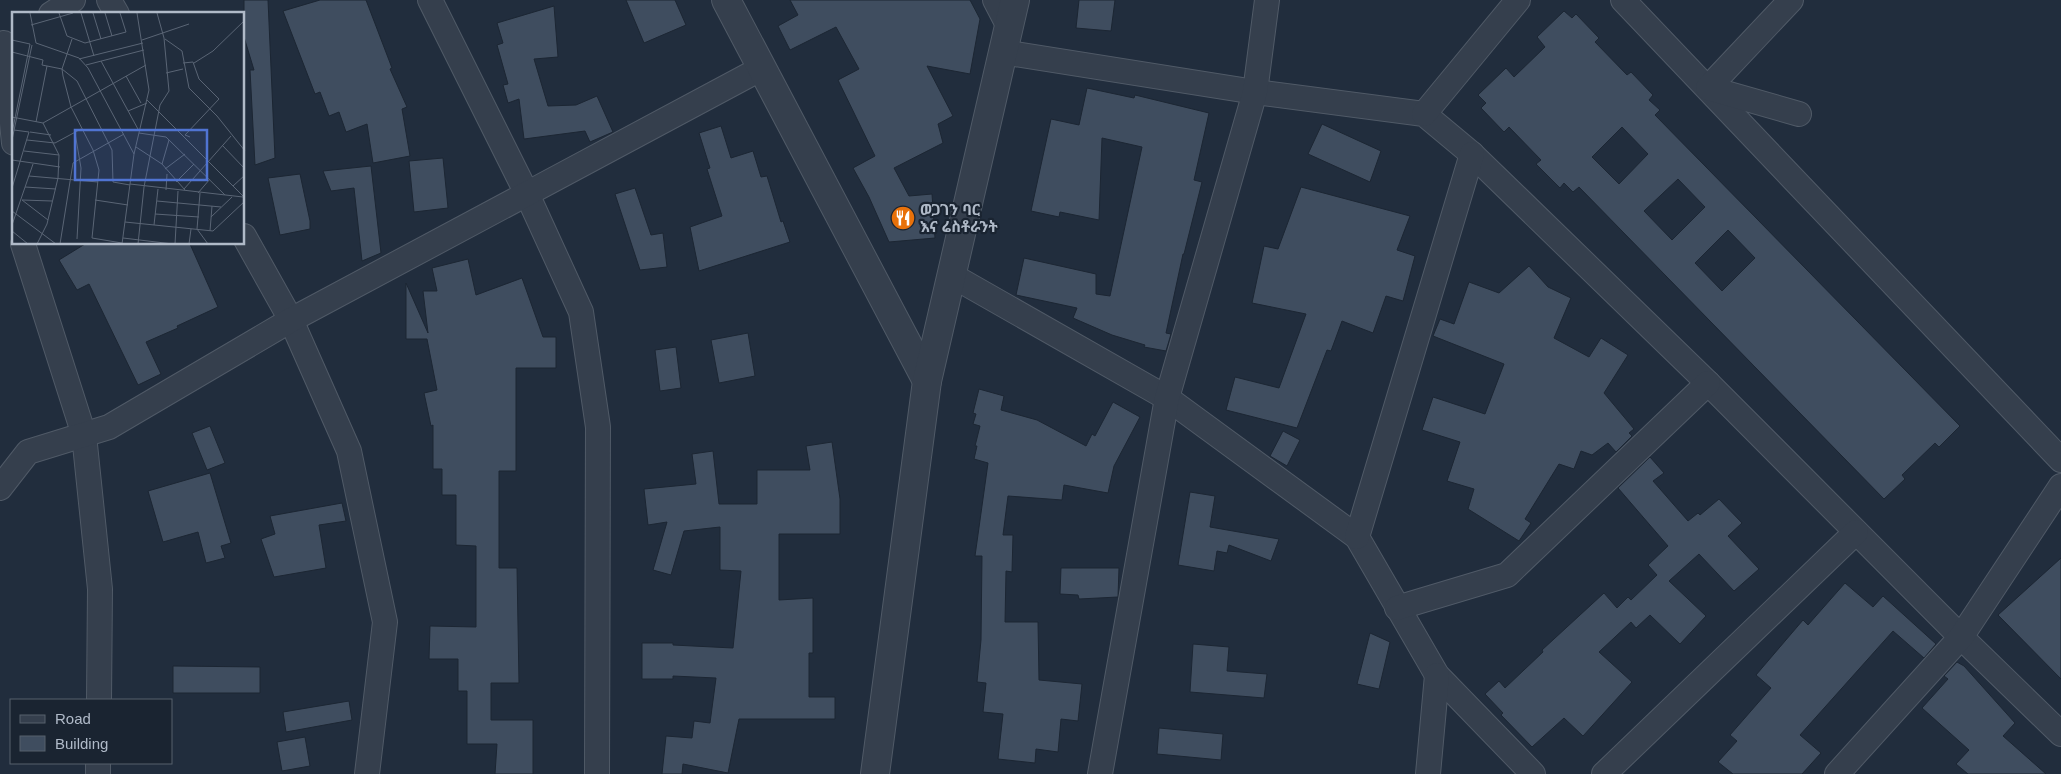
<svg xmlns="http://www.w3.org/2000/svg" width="2061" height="774" viewBox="0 0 2061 774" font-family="Arial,'Noto Sans Ethiopic',sans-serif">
  <rect width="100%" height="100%" fill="#212d3d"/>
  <!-- building -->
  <g fill="#3f4d5f" stroke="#1c2633" fill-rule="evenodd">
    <path d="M244,0H268L275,158L255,165L250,70H254L244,37Z"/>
    <path d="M320,0H366L392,68L390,69L407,107L402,109L410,156L373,163L367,124L346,132L339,112L329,116L320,92L315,94L283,11Z"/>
    <path d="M626,0H675L686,25L644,43Z"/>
    <path d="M790,0H970L980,19L970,74L927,66L953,116L938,124L943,143L894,168L909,196L932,194L935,238L889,242L869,197L853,168L875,156L838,80L859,69L836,27L790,50L778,26L798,15Z"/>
    <path d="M1079,0H1115L1111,31L1076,28Z"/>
    <path d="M554,6L558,57L534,59L548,106L576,105L597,96L613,132L590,142L585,131L524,139L519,99L508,103L503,85L508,84L497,45L503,43L497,23Z"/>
    <path d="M1564,11L1572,18L1576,14L1599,38L1595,42L1627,75L1631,72L1653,95L1649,100L1660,110L1655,115L1960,426L1939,447L1935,443L1902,475L1905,479L1884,499L1579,187L1573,192L1564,183L1560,188L1536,164L1541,160L1509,127L1504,132L1481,108L1486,103L1478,95L1506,68L1514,77L1545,47L1537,37ZM1622,127L1648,154L1619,184L1592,157ZM1678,179L1705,207L1672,240L1644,211ZM1728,230L1755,258L1722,291L1695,263Z"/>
    <path d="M1087,88L1134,98L1135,95L1209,113L1194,180L1202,182L1184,254H1183L1166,333L1171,334L1166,351L1144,347L1145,345L1112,335L1073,318L1077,308L1016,295L1024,258L1096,274V294L1110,296L1142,147L1102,138L1099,220L1060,212L1059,217L1031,211L1051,119L1079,125Z"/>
    <path d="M1322,124L1381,151L1370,182L1308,154Z"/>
    <path d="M721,126L731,158L753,151L761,177L767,176L781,222L783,221L790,242L699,271L690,227L722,216L707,169L710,168L699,133Z"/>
    <path d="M443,158L448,208L414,212L409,161Z"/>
    <path d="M371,166L381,253L362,261L354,188L331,191L323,171Z"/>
    <path d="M300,174L310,221V229L280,235L268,178Z"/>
    <path d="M1301,187L1410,216L1397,250L1415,256L1403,301L1386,296L1373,333L1342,321L1331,351L1327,350L1297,428L1226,410L1235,377L1279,388L1306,314L1252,303L1264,246L1278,249Z"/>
    <path d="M635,188L651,235L663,233L667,267L640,270L615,194Z"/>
    <path d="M85,244H190L218,307L177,326L178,328L146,342L161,374L138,385L89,284L77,290L59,260Z"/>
    <path d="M468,259L476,295L522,278L543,337H556V368H516V471H499V568H517L519,683H491V720H533V774H495L497,744H467V691H458V659H429L430,626L476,627V546L456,545V495H442V469H433V425L431,426L424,393L437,390L427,339H406V283L428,333L423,291H437L432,268Z"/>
    <path d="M1529,266L1548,287L1571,298L1554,338L1589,357L1601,338L1628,355L1604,393L1634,429L1629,433L1632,436L1616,452L1608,443L1592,455L1581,451L1574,469L1559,464L1525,519L1531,523L1519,541L1468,509L1474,489L1447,481L1460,442L1422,430L1433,397L1485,414L1504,364L1433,336L1440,319L1454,324L1469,282L1499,293Z"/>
    <path d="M748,333L755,376L719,383L711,340Z"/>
    <path d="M676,347L681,388L660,391L655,350Z"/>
    <path d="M979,389L1004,396L1001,410L1037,420L1086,446L1092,434L1095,436L1113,402L1140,417L1114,466L1108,493L1064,485L1062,500L1008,496L1003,535H1013L1012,572L1006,571L1005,622H1038L1039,680L1082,684L1078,721L1061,719L1058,752L1036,749L1035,763L998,759L1003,714L983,712L986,683L977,682L981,640L982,556H975L988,463L974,459L977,446H975L980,426L973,424L976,414L973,413Z"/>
    <path d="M210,426L225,463L207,470L192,433Z"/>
    <path d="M1283,431L1300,440L1287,466L1270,456Z"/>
    <path d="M832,442L840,499V534H779V600L813,598V653H809V697H835V719H739L728,773L683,764L682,774H662L666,736L692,738L694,721L710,723L716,678L673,676V679H642V643H673V645L733,648L741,571L720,570V527L684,531L671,575L653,570L667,522L648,525L644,489L696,484L692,454L713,451L719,504H757V470H810L806,446Z"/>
    <path d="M1650,457L1664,473L1653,481L1688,521L1698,513L1700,515L1719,499L1742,523L1728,536L1759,569L1734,591L1699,554L1669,581L1706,616L1680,644L1650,615L1636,628L1631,622L1599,652L1632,682L1583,736L1564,718L1532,747L1501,715L1503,713L1485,694L1499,681L1505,688L1543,652L1542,650L1604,593L1617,608L1628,597L1631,600L1657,575L1648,565L1668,546L1618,488Z"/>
    <path d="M210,473L231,543L221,546L225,558L206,563L198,532L163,542L148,491Z"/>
    <path d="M1190,492L1215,496L1210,527L1279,539L1271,561L1229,545L1227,553L1217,551L1214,571L1178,565Z"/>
    <path d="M342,503L346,521L319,525L326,568L274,577L261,539L275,534L270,516Z"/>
    <path d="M2061,558V679L1998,615Z"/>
    <path d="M1061,568H1119L1118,597L1079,599L1078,595L1060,594Z"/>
    <path d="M1845,583L1873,607L1883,596L1936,644L1924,658L1893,631L1800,735L1821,753L1802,774H1733L1718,762L1737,741L1730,735L1771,688L1756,675L1803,620L1808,625Z"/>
    <path d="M1370,633L1390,642L1379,689L1357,684Z"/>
    <path d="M1193,644L1229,647L1227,671L1267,674L1264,698L1190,692Z"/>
    <path d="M1957,662L1964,666L2015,723L2003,736L2046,774H1968L1956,764L1969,750L1922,708L1948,679L1944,676Z"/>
    <path d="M173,666L260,667V693H173Z"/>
    <path d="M349,701L352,720L286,732L283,712Z"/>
    <path d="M1159,728L1223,734L1221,760L1157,754Z"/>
    <path d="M305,737L310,766L282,771L277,742Z"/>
  </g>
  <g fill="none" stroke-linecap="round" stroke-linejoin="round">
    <!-- minor casing -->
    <g stroke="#505a67" stroke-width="26">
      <g id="minor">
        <path d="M109,0L117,14"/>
        <path d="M430,0L527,194L581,312L598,427L597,774"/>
        <path d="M995,0L1008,25"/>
        <path d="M1623,0L2061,460"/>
        <path d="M1791,0L1708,88L1799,114"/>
        <path d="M51,14L73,0"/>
        <path d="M4,43L14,143"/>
        <path d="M1002,52L1255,92L1424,114L1472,154L1708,383L1961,637L2061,734"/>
        <path d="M1424,114L1518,0"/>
        <path d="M244,236L291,320L349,451L385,622L367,774"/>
        <path d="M23,244L84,435L100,589L99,700"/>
        <path d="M951,275L1167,398L1357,537L1437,675L1533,774"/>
        <path d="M0,488L28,452L109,427L291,320L762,68"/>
        <path d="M1357,537L1472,154"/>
        <path d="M1397,608L1507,575L1708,383"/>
        <path d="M98,774V763"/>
        <path d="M1100,774L1167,398L1255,92L1267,0"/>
        <path d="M1428,774L1437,675"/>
        <path d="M1604,774L1856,532"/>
        <path d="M1837,774L1961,637L2061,486"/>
      </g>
    </g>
    <!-- tertiary casing -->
    <g stroke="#505a67" stroke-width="30">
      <g id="tertiary">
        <path d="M726,0L927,381"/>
        <path d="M875,774L927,381L1015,0"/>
      </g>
    </g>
    <!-- minor -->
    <use href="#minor" stroke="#353f4d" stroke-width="24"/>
    <!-- tertiary -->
    <use href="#tertiary" stroke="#353f4d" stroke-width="28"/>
  </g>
  <!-- icons -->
  <defs>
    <g id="restaurant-disc" transform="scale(1.25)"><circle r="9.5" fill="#e8710a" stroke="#1a2431"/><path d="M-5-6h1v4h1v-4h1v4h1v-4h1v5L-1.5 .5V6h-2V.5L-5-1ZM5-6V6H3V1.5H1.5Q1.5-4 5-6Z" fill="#fff"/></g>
  </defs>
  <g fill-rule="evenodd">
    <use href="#restaurant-disc" x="903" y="218"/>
  </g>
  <g text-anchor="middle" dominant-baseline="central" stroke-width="4.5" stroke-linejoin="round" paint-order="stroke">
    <!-- poi labels -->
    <g font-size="15" font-weight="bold" fill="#b0bac8" stroke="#1a2431" text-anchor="start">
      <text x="920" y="209">ወጋገን ባር<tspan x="920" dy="17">እና ሬስቶራንት</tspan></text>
    </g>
  </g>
  <!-- overview -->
  <g transform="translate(12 12)">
    <rect width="232" height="232" fill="#212d3d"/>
    <path fill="none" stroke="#5a6575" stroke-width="1" d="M18,1L24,31L67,46L76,56L122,142M47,1L55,24L73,31L114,20L108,1M69,1L82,44M81,1L89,27M93,1L100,24M19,13L61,1M60,27L50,57L51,64L59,95L81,138L87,158L80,226L110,231M153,27L170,39L177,76L205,104L233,139M0,28L18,32M130,28L177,12M0,40L31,48L30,53L50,57L65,69L100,138L101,170L118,173M67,47L131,31M89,49L127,119M171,51L181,50L187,67L207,87L173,123L178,125M182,51L201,39L233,8M74,53L132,38M154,61L171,57M114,64L129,91M135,88L233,186M116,99L135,91M0,105L31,111L47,143L46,166L35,212L25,232M24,110L35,54M31,111L134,53M18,120L39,123M0,121L18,32M63,121L69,156L65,227M127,121L154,125L213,183M0,128L20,33M15,128L43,131L69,117M210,133L233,157M124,135L150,152L173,178M12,139L47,143M0,148L48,155M150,152L157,128M153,157L173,142M17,164L86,170M164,170L182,152M118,172L231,185M221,174L233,163M13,175L44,177M0,176L17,120L2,118M172,177L219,124M154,178L155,162M186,181L198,167M188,181L185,217L196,232M10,188L36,208M10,188L40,189M83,188L116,193M145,189L209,195M0,199L44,232M143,202L187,205M199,205L220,185M113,210L201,219L233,189M0,213L21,152M142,213L146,177M0,219L16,232M198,219L200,194M111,226L161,232M48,232L61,151L112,122M110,232L122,142L137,78L125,1M126,232L132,175L148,93L157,79L152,26L145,1M163,232L166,179M177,232L179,217"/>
    <path fill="#5074d2" fill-opacity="0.15" stroke="#5074d2" stroke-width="2.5" d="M63,118H195V168H63Z"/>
    <rect width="232" height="232" fill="none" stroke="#b0bac8" stroke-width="2.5"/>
  </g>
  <!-- legend -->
  <rect x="10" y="699" width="162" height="65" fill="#1a2431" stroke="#56606d"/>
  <rect x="20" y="715" width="25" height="8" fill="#353f4d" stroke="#56606d"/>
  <text x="55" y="724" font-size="15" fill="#b0bac8">Road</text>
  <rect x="20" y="736" width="25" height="15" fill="#3f4d5f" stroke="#56606d"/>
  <text x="55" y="749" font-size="15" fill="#b0bac8">Building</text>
</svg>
